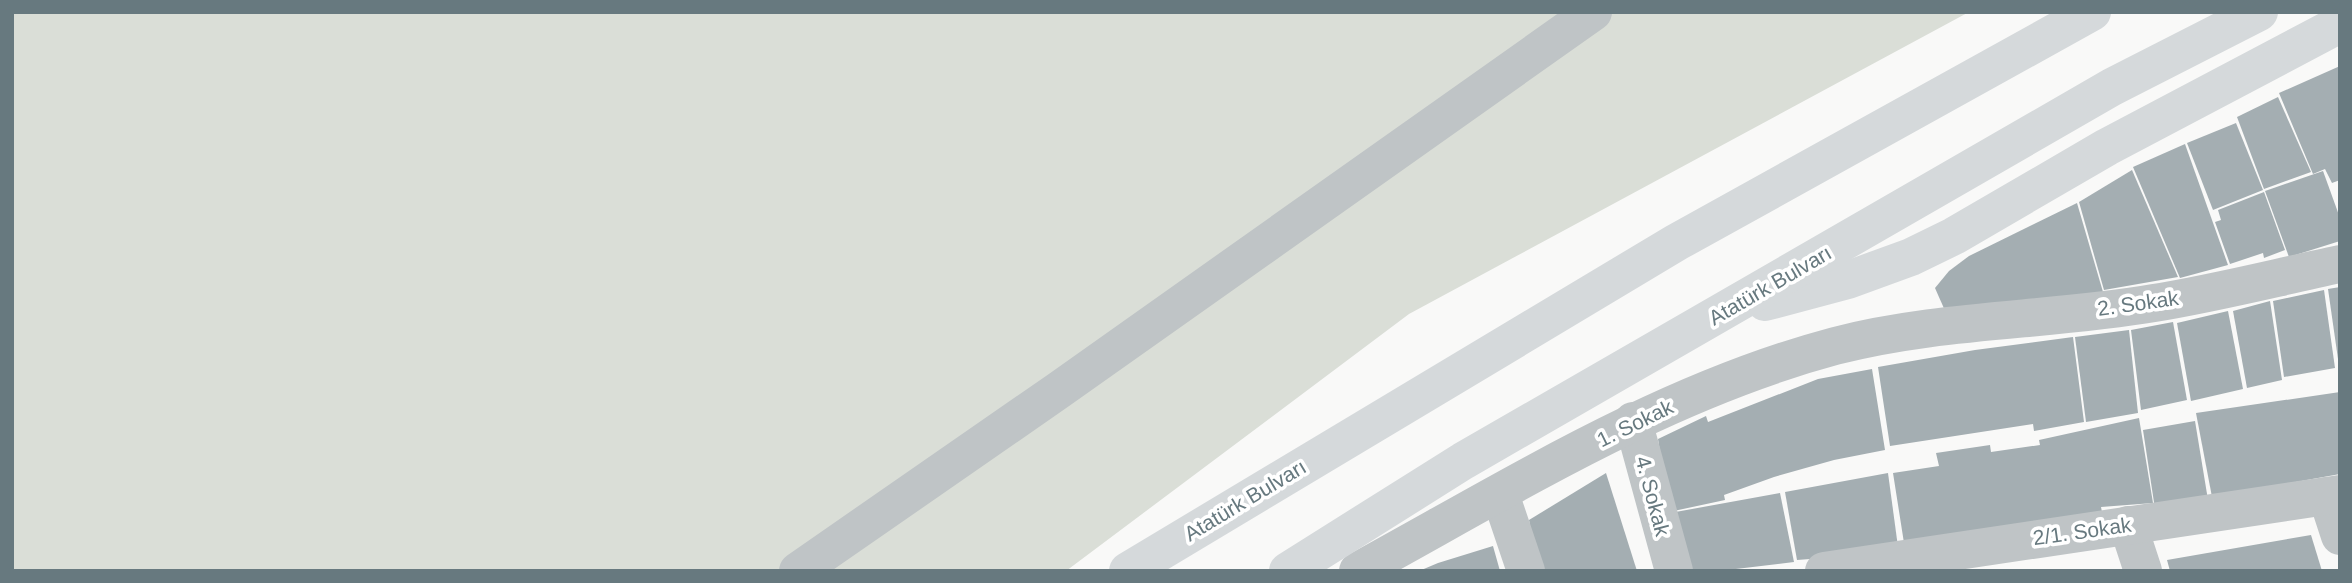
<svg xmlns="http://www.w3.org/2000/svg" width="2352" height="583" viewBox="0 0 2352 583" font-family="Arial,sans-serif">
  <rect width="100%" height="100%" fill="#f9f9f8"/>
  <!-- green -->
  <path fill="#daded7" d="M12,12H1969L1409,314L1066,571H12Z"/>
  <!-- building -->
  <g fill="#a4aeb2">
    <path d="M2340,66V180L2332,183L2325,169L2313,174L2279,93Z"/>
    <path d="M2278,97L2311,172L2264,189L2237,117Z"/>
    <path d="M2236,123L2263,190L2213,210L2187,143Z"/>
    <path d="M2185,144L2228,265L2180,278L2133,167Z"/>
    <path d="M2132,170L2178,277L2104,290L2079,202Z"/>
    <path d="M2323,171L2340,218V241L2289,257L2265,191Z"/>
    <path d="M2264,192L2285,250L2264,258L2263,253L2230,264L2215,222L2221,220L2218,210Z"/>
    <path d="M2077,203L2103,292L1946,313L1935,288L1949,271L1969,256Z"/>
    <path d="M2340,287V359H2338L2328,289Z"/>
    <path d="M2324,290L2335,368L2284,377L2273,301Z"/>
    <path d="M2270,301L2282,380L2247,388L2233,311Z"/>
    <path d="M2228,311L2243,389L2191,401L2177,323Z"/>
    <path d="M2173,322L2187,400L2141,410L2131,330Z"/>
    <path d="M2129,330L2138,413L2086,422L2075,337Z"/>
    <path d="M2073,337L2084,422L2034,431L2033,424L1890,446L1878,367L1975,350Z"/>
    <path d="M1872,369L1885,450L1834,460L1774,477L1724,495L1725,500L1669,512L1658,439L1706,416L1708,422L1818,379Z"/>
    <path d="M2340,392V474L2212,497L2196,413Z"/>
    <path d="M2139,418L2153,503L2101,507L2103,517L1904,543L1893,473L1939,466L1936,453L1990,445L1991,452L2040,445L2039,440Z"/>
    <path d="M2195,421L2208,500L2155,509L2143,430Z"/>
    <path d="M1606,473L1637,571H1538L1529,520Z"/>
    <path d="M1888,473L1898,547L1849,556L1797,560L1785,492Z"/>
    <path d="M1780,493L1794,562L1719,571H1681L1670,513Z"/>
    <path d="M2311,535L2322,571H2170L2167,560Z"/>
    <path d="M1493,546L1500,571H1419L1438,563Z"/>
  </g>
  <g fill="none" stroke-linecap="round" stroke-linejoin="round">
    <!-- minor -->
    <g stroke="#bfc4c6" stroke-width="38">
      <path d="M1633,421L1674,571"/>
      <path d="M1500,494L1526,571"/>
      <path d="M2327,496L2340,536"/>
      <path d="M2128,525L2143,571"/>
      <path d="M798,571L1059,390L1593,12"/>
      <path d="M1358,571C1512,487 1663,392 1835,346C1939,319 2048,321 2154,303C2216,293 2278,277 2340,264"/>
      <path d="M1824,571L2340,494"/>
    </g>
    <!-- highway -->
    <g stroke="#d5d9db" stroke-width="38">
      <path d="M1765,302L1848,280L1911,257L1954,236L2107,147L2340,24"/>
      <path d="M1128,571L1677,242L2092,12"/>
      <path d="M1288,571L1463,461L2112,87L2259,12"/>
    </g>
  </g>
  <g text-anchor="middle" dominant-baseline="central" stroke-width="7" stroke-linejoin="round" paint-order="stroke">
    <!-- street labels -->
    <g font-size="21" fill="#67797f" stroke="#fff">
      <text transform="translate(1770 285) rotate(-30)">Atatürk Bulvarı</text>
      <text transform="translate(2138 303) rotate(-8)">2. Sokak</text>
      <text transform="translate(1635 423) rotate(-26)">1. Sokak</text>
      <text transform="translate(1653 496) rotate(75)">4. Sokak</text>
      <text transform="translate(1245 500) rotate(-31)">Atatürk Bulvarı</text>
      <text transform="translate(2082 531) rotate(-8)">2/1. Sokak</text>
    </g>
  </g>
  <!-- border -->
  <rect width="2352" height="583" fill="none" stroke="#67797f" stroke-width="28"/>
</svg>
